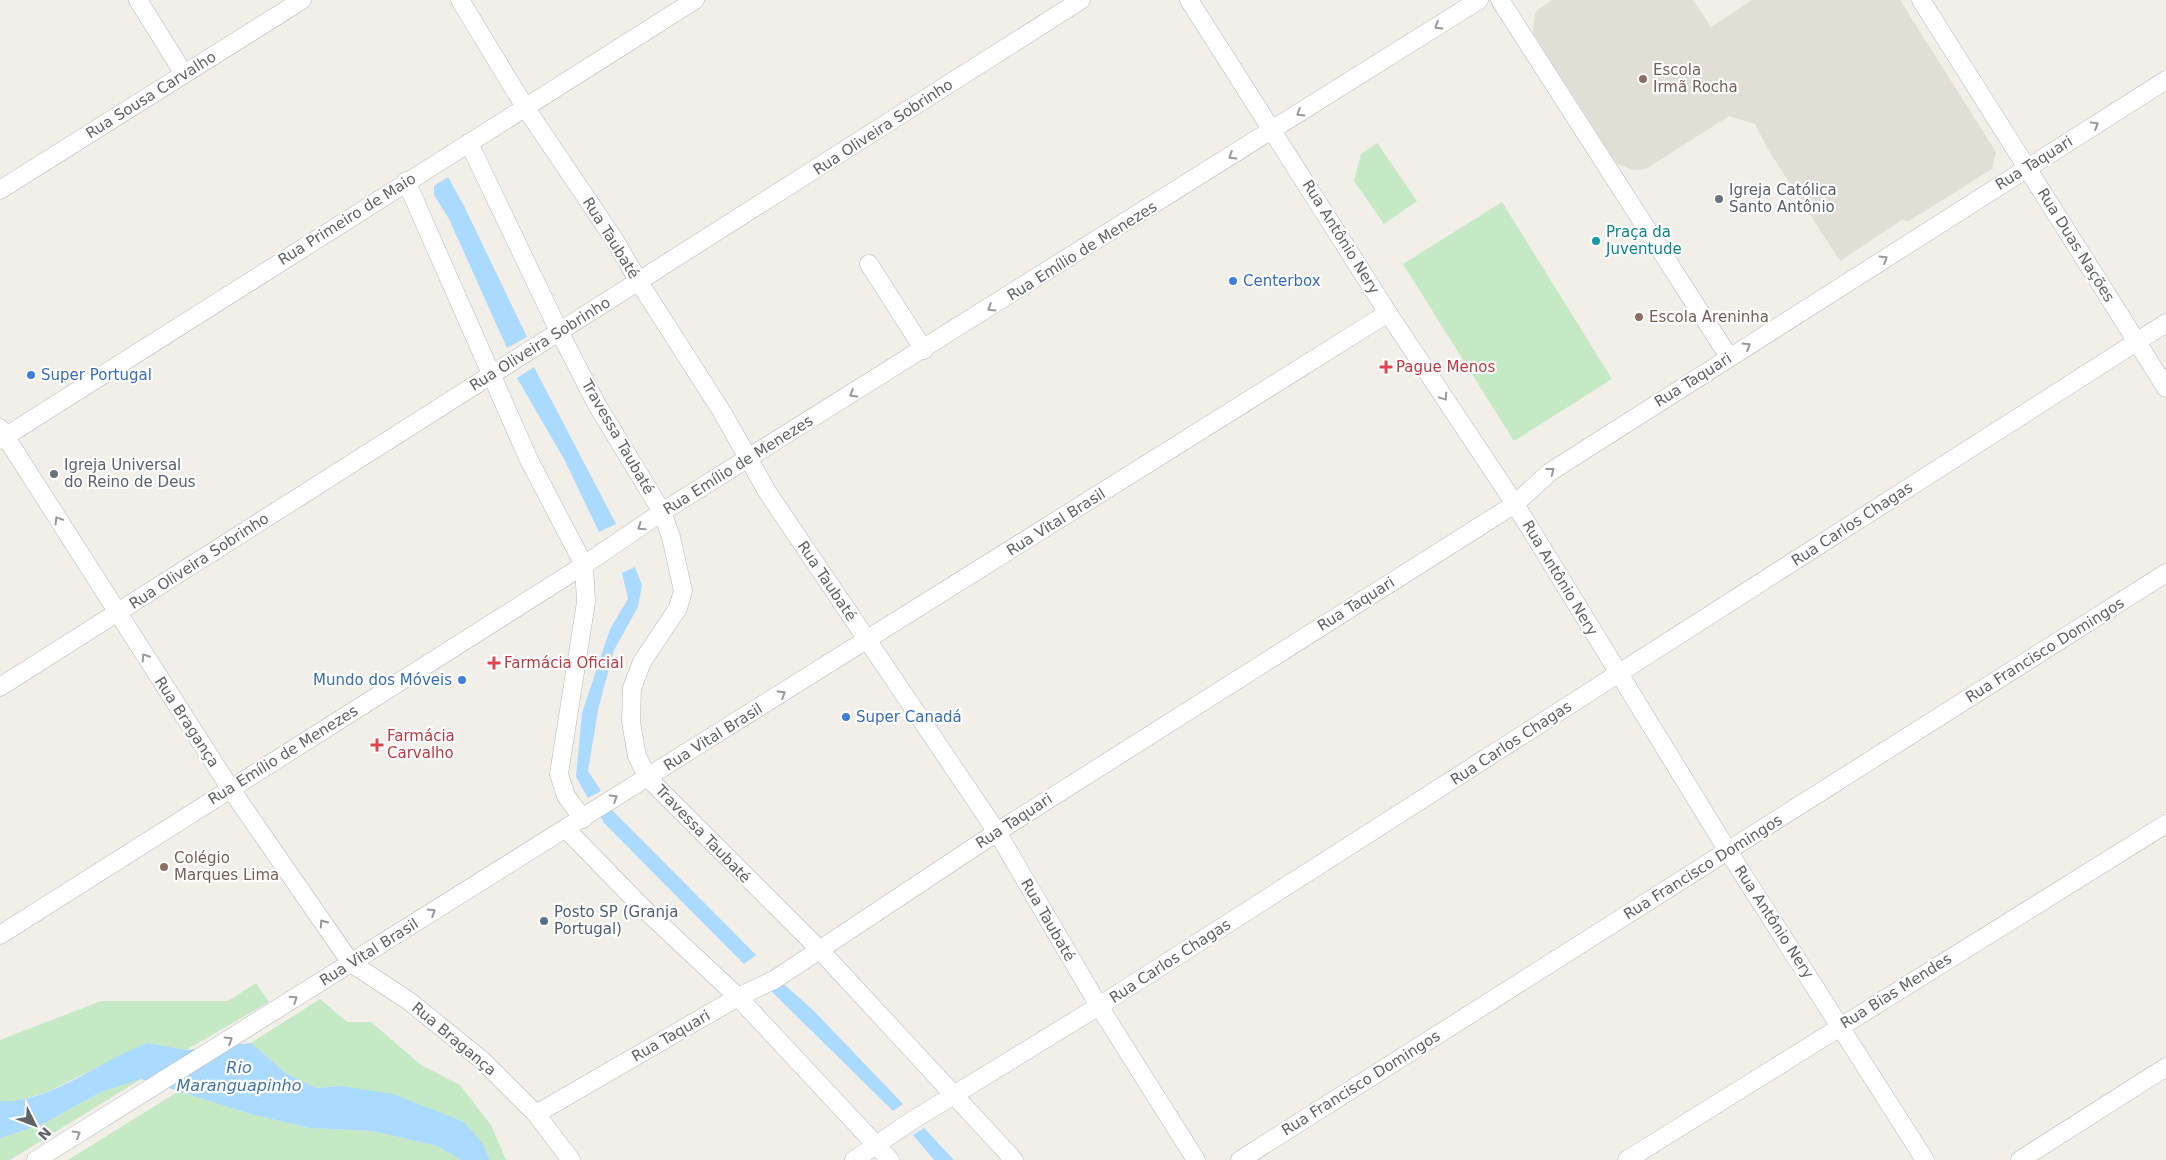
<svg xmlns="http://www.w3.org/2000/svg" width="2166" height="1160" viewBox="0 0 2166 1160" font-family="'DejaVu Sans',sans-serif">
  <rect width="100%" height="100%" fill="#f1efe8"/>
  <!-- education -->
  <path fill="#e1ded6" d="M1552,0H1693L1711,27L1752,0H1900L1996,152L1992,169L1909,221L1902,220L1840,261L1769,151L1755,124L1729,116L1646,169L1632,170L1616,163L1533,33L1535,14L1539,9Z"/>
  <!-- green -->
  <g fill="#c5e8c5">
    <path d="M1377,143L1417,201L1384,224L1354,181L1361,154Z"/>
    <path d="M1502,202L1612,379L1514,441L1403,264Z"/>
    <path d="M256,983L269,1002L186,1050L148,1043L47,1092L14,1102L0,1101V1040L101,1001H228Z"/>
    <path d="M320,999L347,1022H371L421,1065L460,1085L491,1125L506,1160H490L483,1144L341,1086L316,1088L287,1074L251,1043Z"/>
    <path d="M141,1079L10,1160H0V1138L41,1125L101,1092Z"/>
    <path d="M179,1091L250,1114L310,1128L373,1131L437,1146L461,1160H68Z"/>
  </g>
  <!-- water -->
  <g fill="#aadaff">
    <path d="M448,177L464,206L527,337L507,348L449,219L434,195V186Z"/>
    <path d="M534,367L616,524L599,532L564,459L517,378Z"/>
    <path d="M635,567L642,585L638,607L614,650L598,710L588,771L601,791L588,798L576,777L582,713L610,629L628,599L622,573Z"/>
    <path d="M612,810L756,955L744,964L604,823L601,817Z"/>
    <path d="M777,978L814,1011L903,1104L893,1111L765,985Z"/>
    <path d="M148,1043L186,1050L251,1043L287,1074L316,1088L341,1086L393,1094L464,1122L483,1144L490,1160H461L437,1146L373,1131L310,1128L250,1114L141,1079L101,1092L41,1125L0,1138V1101C50,1104 102,1059 148,1043Z"/>
    <path d="M924,1128L954,1160H934L913,1135Z"/>
  </g>
  <g fill="none" stroke-linecap="round" stroke-linejoin="round">
    <!-- minor casing -->
    <g stroke="#b5b8bc" stroke-width="19">
      <g id="minor">
        <path d="M138,0L184,74"/>
        <path d="M460,0L525,107L614,239L639,282L722,412L768,493L997,832L1099,1006L1196,1160"/>
        <path d="M1189,0L1388,313L1515,504L1728,851L1925,1160"/>
        <path d="M1500,0L1729,357"/>
        <path d="M1921,0L2166,388"/>
        <path d="M469,143L559,331L597,405L662,512L671,537L683,591L678,608L642,662L632,688L631,722L637,756L648,778L818,948L1014,1160"/>
        <path d="M406,181L529,460L584,565L586,602L559,774L566,796L583,819"/>
        <path d="M0,190L302,0"/>
        <path d="M869,264L924,350"/>
        <path d="M0,428L230,788L351,963L409,1001L483,1061L536,1114L571,1160"/>
        <path d="M0,440L695,0"/>
        <path d="M0,687L1081,0"/>
        <path d="M566,829L642,907L738,997L890,1160"/>
        <path d="M0,935L584,565L662,512L1479,0"/>
        <path d="M536,1114L738,997L774,980L997,832L1515,504L1550,472L2166,80"/>
        <path d="M36,1160L1388,313"/>
        <path d="M854,1160L913,1120L1099,1006L2166,323"/>
        <path d="M1240,1160L2166,573"/>
        <path d="M1627,1160L2166,824"/>
        <path d="M2020,1160L2166,1067"/>
      </g>
    </g>
    <!-- minor -->
    <use href="#minor" stroke="#fff" stroke-width="18"/>
  </g>
  <!-- one-way arrows -->
  <defs><path id="oneway-chevron" d="M-2-3.5L2.5 0L-2 3.5" fill="none" stroke-width="1.6" stroke-linecap="round" stroke-linejoin="round" transform="scale(1.25)"/></defs>
  <g stroke="#979a9d">
    <use href="#oneway-chevron" transform="translate(1438 26) rotate(148)"/>
    <use href="#oneway-chevron" transform="translate(1300 113) rotate(148)"/>
    <use href="#oneway-chevron" transform="translate(2095 125) rotate(-32)"/>
    <use href="#oneway-chevron" transform="translate(1232 156) rotate(148)"/>
    <use href="#oneway-chevron" transform="translate(1884 259) rotate(-32)"/>
    <use href="#oneway-chevron" transform="translate(991 308) rotate(148)"/>
    <use href="#oneway-chevron" transform="translate(1747 346) rotate(-32)"/>
    <use href="#oneway-chevron" transform="translate(853 394) rotate(148)"/>
    <use href="#oneway-chevron" transform="translate(1444 397) rotate(56)"/>
    <use href="#oneway-chevron" transform="translate(1551 471) rotate(-37)"/>
    <use href="#oneway-chevron" transform="translate(58 520) rotate(-122)"/>
    <use href="#oneway-chevron" transform="translate(641 527) rotate(145)"/>
    <use href="#oneway-chevron" transform="translate(145 657) rotate(-123)"/>
    <use href="#oneway-chevron" transform="translate(782 694) rotate(-32)"/>
    <use href="#oneway-chevron" transform="translate(614 798) rotate(-32)"/>
    <use href="#oneway-chevron" transform="translate(432 912) rotate(-32)"/>
    <use href="#oneway-chevron" transform="translate(323 923) rotate(-125)"/>
    <use href="#oneway-chevron" transform="translate(294 999) rotate(-33)"/>
    <use href="#oneway-chevron" transform="translate(229 1040) rotate(-32)"/>
    <use href="#oneway-chevron" transform="translate(77 1134) rotate(-31)"/>
  </g>
  <!-- markers -->
  <g fill="#8d6e63" stroke="#fff" stroke-width="2">
    <circle cx="1643" cy="79" r="5"/>
    <circle cx="1639" cy="317" r="5"/>
    <circle cx="164" cy="867" r="5"/>
  </g>
  <g fill="#6b7280" stroke="#fff" stroke-width="2">
    <circle cx="1719" cy="199" r="5"/>
    <circle cx="54" cy="474" r="5"/>
  </g>
  <circle fill="#0f9aa8" stroke="#fff" stroke-width="2" cx="1596" cy="241" r="5"/>
  <g fill="#3f7fe0" stroke="#fff" stroke-width="2">
    <circle cx="1233" cy="281" r="5"/>
    <circle cx="31" cy="375" r="5"/>
    <circle cx="462" cy="680" r="5"/>
    <circle cx="846" cy="717" r="5"/>
  </g>
  <g fill="#e0444e" stroke="#fff" stroke-width="2">
    <path d="M1383.5 359.5h5v5h5v5h-5v5h-5v-5h-5v-5h5z"/>
    <path d="M491.5 655.5h5v5h5v5h-5v5h-5v-5h-5v-5h5z"/>
    <path d="M374.5 737.5h5v5h5v5h-5v5h-5v-5h-5v-5h5z"/>
  </g>
  <circle fill="#5c6f8a" stroke="#fff" stroke-width="2" cx="544" cy="921" r="5"/>
  <g text-anchor="middle" dominant-baseline="central" stroke-width="4.5" stroke-linejoin="round" paint-order="stroke">
    <!-- education labels -->
    <g font-size="15" fill="#785e54" stroke="#fff" text-anchor="start">
      <text x="1653" y="70">Escola<tspan x="1653" dy="17">Irmã Rocha</tspan></text>
      <text x="1649" y="317">Escola Areninha</text>
      <text x="174" y="858">Colégio<tspan x="174" dy="17">Marques Lima</tspan></text>
    </g>
    <!-- street labels -->
    <g font-size="15" fill="#5f6368" stroke="#fff">
      <text transform="translate(151 95) rotate(-32)">Rua Sousa Carvalho</text>
      <text transform="translate(883 127) rotate(-33)">Rua Oliveira Sobrinho</text>
      <text transform="translate(2034 163) rotate(-32)">Rua Taquari</text>
      <text transform="translate(347 219) rotate(-32)">Rua Primeiro de Maio</text>
      <text transform="translate(1341 237) rotate(58)">Rua Antônio Nery</text>
      <text transform="translate(611 238) rotate(58)">Rua Taubaté</text>
      <text transform="translate(2076 245) rotate(58)">Rua Duas Nações</text>
      <text transform="translate(1082 251) rotate(-32)">Rua Emílio de Menezes</text>
      <text transform="translate(540 344) rotate(-32)">Rua Oliveira Sobrinho</text>
      <text transform="translate(1693 380) rotate(-32)">Rua Taquari</text>
      <text transform="translate(618 437) rotate(60)">Travessa Taubaté</text>
      <text transform="translate(738 465) rotate(-32)">Rua Emílio de Menezes</text>
      <text transform="translate(1056 522) rotate(-32)">Rua Vital Brasil</text>
      <text transform="translate(1852 524) rotate(-33)">Rua Carlos Chagas</text>
      <text transform="translate(199 561) rotate(-33)">Rua Oliveira Sobrinho</text>
      <text transform="translate(1560 578) rotate(59)">Rua Antônio Nery</text>
      <text transform="translate(827 581) rotate(56)">Rua Taubaté</text>
      <text transform="translate(1356 604) rotate(-32)">Rua Taquari</text>
      <text transform="translate(2045 650) rotate(-32)">Rua Francisco Domingos</text>
      <text transform="translate(187 722) rotate(57)">Rua Bragança</text>
      <text transform="translate(713 737) rotate(-32)">Rua Vital Brasil</text>
      <text transform="translate(1511 743) rotate(-33)">Rua Carlos Chagas</text>
      <text transform="translate(283 755) rotate(-32)">Rua Emílio de Menezes</text>
      <text transform="translate(1014 821) rotate(-33)">Rua Taquari</text>
      <text transform="translate(703 834) rotate(46)">Travessa Taubaté</text>
      <text transform="translate(1703 867) rotate(-32)">Rua Francisco Domingos</text>
      <text transform="translate(1048 920) rotate(60)">Rua Taubaté</text>
      <text transform="translate(1774 922) rotate(57)">Rua Antônio Nery</text>
      <text transform="translate(369 952) rotate(-32)">Rua Vital Brasil</text>
      <text transform="translate(1170 961) rotate(-33)">Rua Carlos Chagas</text>
      <text transform="translate(1896 991) rotate(-32)">Rua Bias Mendes</text>
      <text transform="translate(671 1036) rotate(-30)">Rua Taquari</text>
      <text transform="translate(454 1039) rotate(40)">Rua Bragança</text>
      <text transform="translate(1361 1083) rotate(-32)">Rua Francisco Domingos</text>
    </g>
    <!-- worship labels -->
    <g font-size="15" fill="#5b616d" stroke="#fff" text-anchor="start">
      <text x="1729" y="190">Igreja Católica<tspan x="1729" dy="17">Santo Antônio</tspan></text>
      <text x="64" y="465">Igreja Universal<tspan x="64" dy="17">do Reino de Deus</tspan></text>
    </g>
    <!-- culture labels -->
    <g font-size="15" fill="#0d838f" stroke="#fff" text-anchor="start">
      <text x="1606" y="232">Praça da<tspan x="1606" dy="17">Juventude</tspan></text>
    </g>
    <!-- shop labels -->
    <g font-size="15" fill="#366cbe" stroke="#fff" text-anchor="start">
      <text x="1243" y="281">Centerbox</text>
      <text x="41" y="375">Super Portugal</text>
      <text x="452" y="680" text-anchor="end">Mundo dos Móveis</text>
      <text x="856" y="717">Super Canadá</text>
    </g>
    <!-- health labels -->
    <g font-size="15" fill="#be3a42" stroke="#fff" text-anchor="start">
      <text x="1396" y="367">Pague Menos</text>
      <text x="504" y="663">Farmácia Oficial</text>
      <text x="387" y="736">Farmácia<tspan x="387" dy="17">Carvalho</tspan></text>
    </g>
    <!-- service labels -->
    <g font-size="15" fill="#4e5e75" stroke="#fff" text-anchor="start">
      <text x="554" y="912">Posto SP (Granja<tspan x="554" dy="17">Portugal)</tspan></text>
    </g>
    <!-- water labels -->
    <g font-size="16" font-style="italic" fill="#4174aa" stroke="#fff">
      <text x="239" y="1067">Rio<tspan x="239" dy="18">Maranguapinho</tspan></text>
    </g>
  </g>
  <!-- north arrow -->
  <g transform="translate(35 1125) rotate(132)" stroke="#ffffff" stroke-width="4" paint-order="stroke">
  <path d="M0-4L9 19L0 12L-9 19Z" fill="#5f6368"/>
  <text y="-8" font-size="14" font-weight="bold" text-anchor="middle" fill="#5f6368">N</text>
  </g>
</svg>
